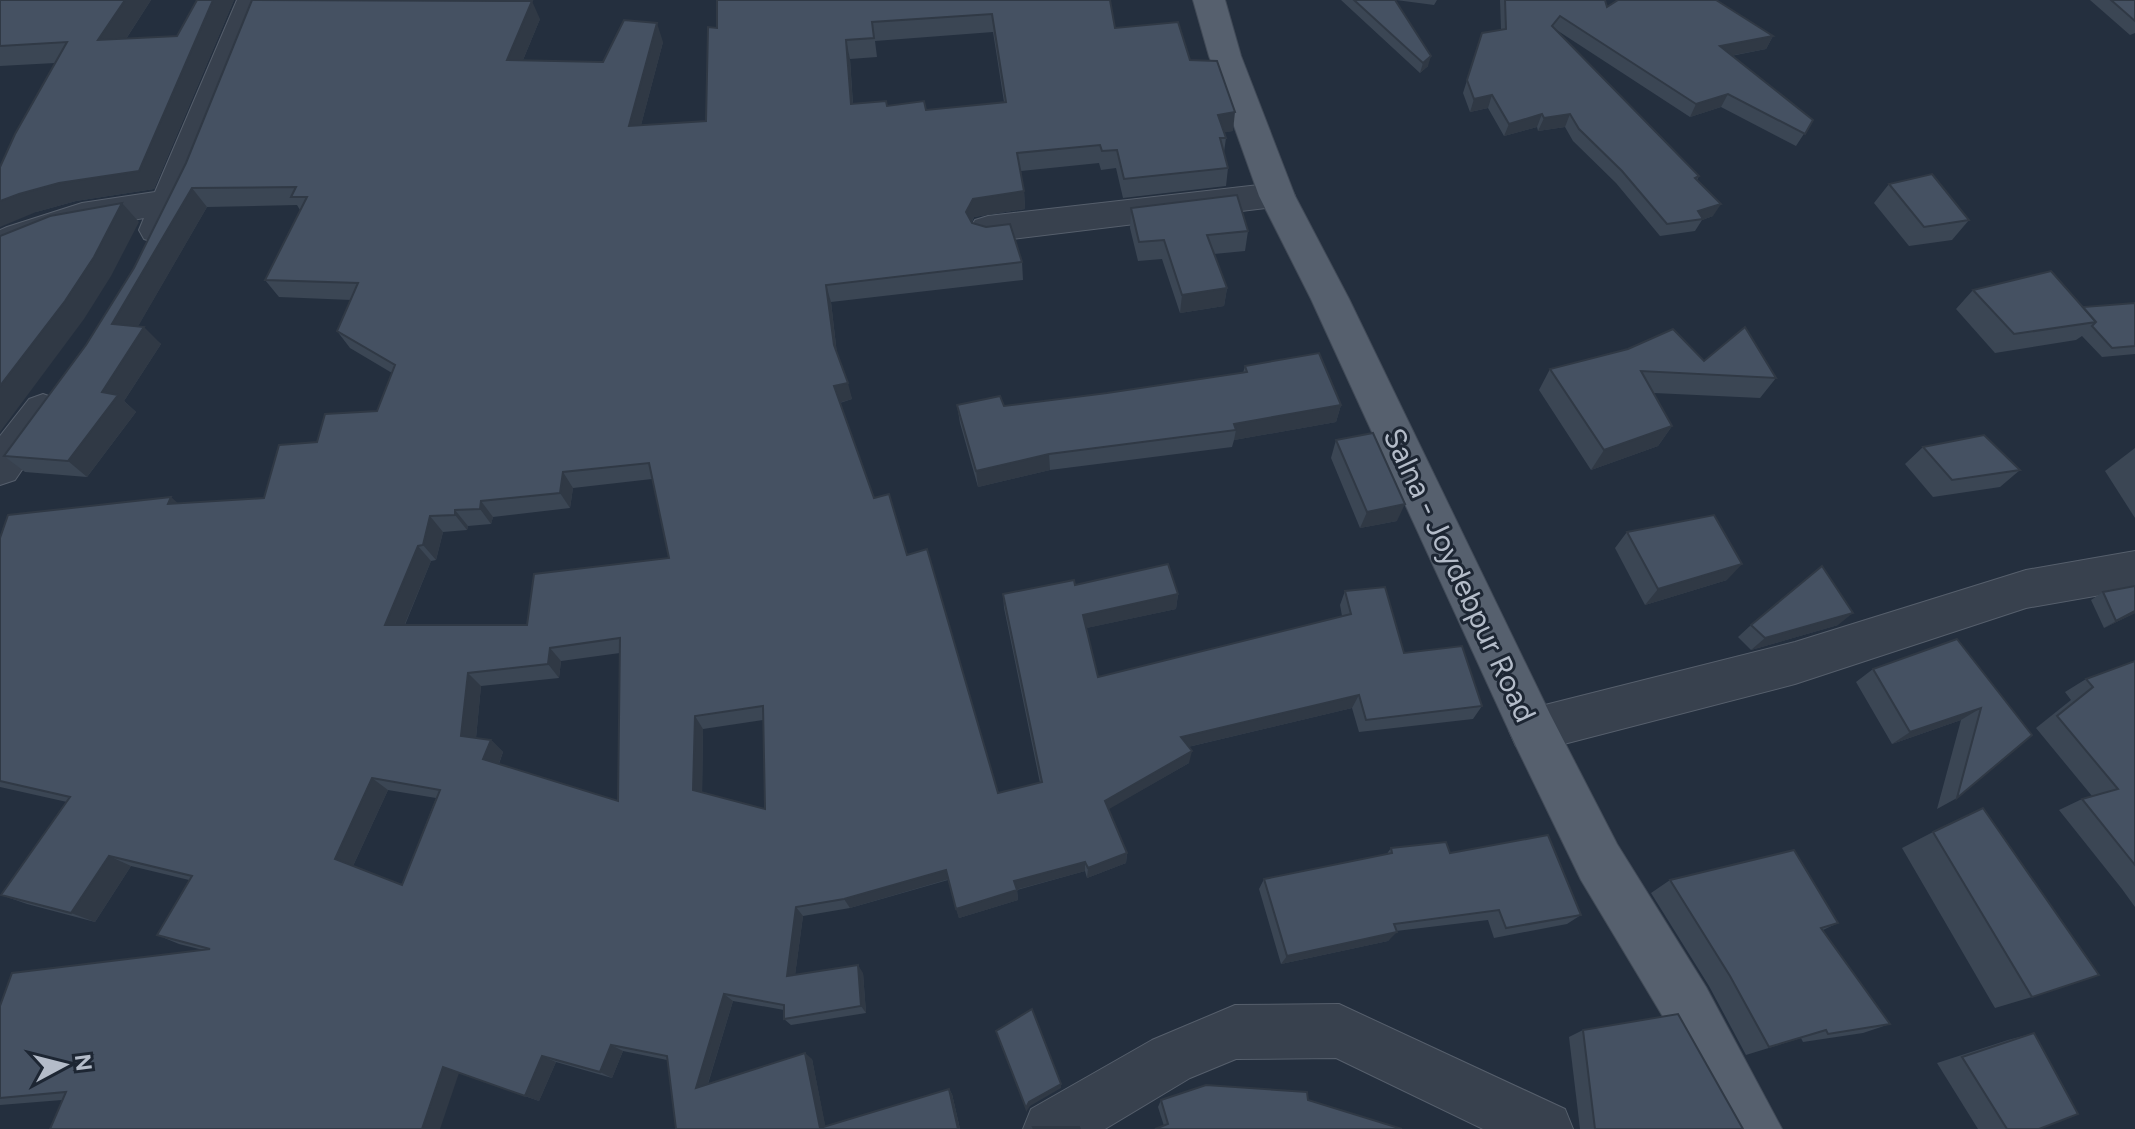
<svg xmlns="http://www.w3.org/2000/svg" width="2135" height="1129" viewBox="0 0 2135 1129" font-family="Figtree,sans-serif">
  <rect width="100%" height="100%" fill="#242f3e"/>
  <g fill="none" stroke-linecap="round" stroke-linejoin="round">
    <!-- minor casing -->
    <g stroke="#565f6c" stroke-width="2">
      <g id="minor">
        <path d="M237,0H269L170,239L157,243L144,239L139,230L144,218L67,232L0,259V230L7,227L82,203L155,192Z"/>
        <path d="M1277,183L1290,187L1295,196L1290,205L988,242L975,238L970,229L975,220L988,216Z"/>
        <path d="M43,394L57,399L63,410L15,480L0,485V436L29,399Z"/>
        <path d="M2135,551V589L2026,608L1795,684L1533,752L1516,746L1509,730L1516,714L1533,708L1795,642L2026,570Z"/>
        <path d="M1339,1004L1565,1109L1573,1129H1483L1336,1058L1236,1059L1190,1078L1105,1129H1023L1031,1109L1152,1040L1235,1005Z"/>
      </g>
    </g>
    <!-- major casing -->
    <g stroke="#414a57" stroke-width="2">
      <path id="major" d="M1193,0H1225L1241,56L1295,196L1349,299L1550,714L1617,844L1706,987L1782,1129H1723L1668,1025L1581,880L1516,746L1311,299L1259,196L1209,56Z"/>
    </g>
    <!-- minor -->
    <use href="#minor" fill="#38414e" fill-rule="evenodd"/>
    <!-- major -->
    <use href="#major" fill="#56606e" fill-rule="evenodd"/>
  </g>
  <!-- wall -->
  <g fill="#3b4654" fill-rule="evenodd">
    <path d="M0,0H151L126,39L177,36L197,0H234L154,189L76,201L36,212L55,63L0,66Z"/>
    <path d="M1110,0L1115,28L1190,60L1233,131L1224,132L1226,138L1224,152L1228,168L1226,186L1123,198L1116,168L1101,170L1099,163L1021,171L1024,191L1025,209L974,217L972,222L1022,262L1023,280L831,302L837,354L852,399L840,403L874,498L907,555L998,793L1040,783L1004,608L1003,594L1075,585L1178,594L1176,609L1086,628L1098,677L1342,616L1340,605L1345,591L1404,653L1482,706L1473,719L1359,732L1352,708L1188,747L1189,763L1108,809L1127,853L1126,863L1087,878L1085,871L1017,890L1018,900L959,918L948,880L850,908L803,916L795,975L863,973L866,1013L791,1025L784,1019V1010L733,1001L708,1084L812,1059L825,1126L949,1089L952,1094L960,1129H676L667,1060L623,1051L612,1078L556,1062L539,1101L459,1073L62,1100L0,1105V1006L203,950L179,944L157,935L189,880L131,866L95,922L27,904L1,895L67,802L0,787V538L178,504L264,498L317,442L377,411L392,373L350,348L337,331L351,300L279,297L265,280L300,210L297,205L207,207L138,326L161,344L124,401L136,412L87,477L25,472L4,456L86,345L134,268L186,163L540,19L523,60L603,62L663,42L641,125L706,121L717,28ZM993,32L1004,102L926,110L887,106L853,104L850,59L877,57L875,41ZM652,479L669,558L527,625H405L431,561L436,560L443,532L467,530L468,526L491,524L493,517L570,508L573,488ZM620,653L618,801L499,764L503,752L491,740L476,738L481,686L559,678L561,661ZM763,720L765,809L702,793L703,729ZM388,790L436,798L402,885L353,866Z"/>
    <path d="M1341,0H1437L1434,5L1396,0L1428,66L1420,73Z"/>
    <path d="M1500,0H1605L1607,7L1773,36L1766,49L1731,56L1813,120L1796,146L1721,107L1690,117L1555,29L1699,176L1697,180L1713,216L1702,220L1695,231L1660,236L1616,183L1573,141L1565,127L1538,131L1537,127L1504,136L1488,108L1470,112L1463,93L1482,33L1501,30Z"/>
    <path d="M2090,0H2135V33L2130,35Z"/>
    <path d="M1889,184L1969,220L1952,240L1909,246L1874,203Z"/>
    <path d="M1131,208L1248,231L1245,251L1214,254L1227,288L1224,306L1180,313L1162,259L1138,261L1130,228Z"/>
    <path d="M1973,290L2083,307L2135,303V354L2102,357L2082,336L2076,340L1995,353L1956,309Z"/>
    <path d="M1704,361L1776,378L1760,398L1654,393L1672,426L1658,446L1591,470L1539,390L1550,369Z"/>
    <path d="M1245,366L1341,405L1336,422L1234,440L1232,447L1050,470L978,487L960,423L957,405L1004,406L1107,393L1243,373Z"/>
    <path d="M1336,440L1397,521L1360,528L1331,458Z"/>
    <path d="M1923,447L2020,470L2000,487L1933,497L1905,464Z"/>
    <path d="M2135,448V518L2105,471Z"/>
    <path d="M1627,532L1727,580L1645,605L1615,548Z"/>
    <path d="M2103,592L2135,613L2104,628L2091,600Z"/>
    <path d="M1751,625H1838L1751,650L1738,637Z"/>
    <path d="M1957,639L2032,735L1957,798L1937,809L1961,720L1892,744L1856,682L1873,669Z"/>
    <path d="M2135,661V907L2122,889L2059,810L2082,799L2092,796L2036,728L2071,700L2065,692L2086,679Z"/>
    <path d="M1933,832L2032,997L1995,1008L1902,848Z"/>
    <path d="M1391,848L1450,853L1581,915L1567,924L1494,938L1488,920L1396,931L1388,941L1281,964L1259,889L1264,879L1386,855Z"/>
    <path d="M1670,880L1838,923L1823,930L1890,1024L1863,1033L1803,1042L1801,1038L1746,1055L1709,986L1651,893Z"/>
    <path d="M1583,1030L1743,1129H1580L1569,1037Z"/>
    <path d="M2034,1033L2039,1129H1978L1937,1063L2008,1040Z"/>
    <path d="M1161,1100H1308L1164,1126L1158,1107Z"/>
  </g>
  <!-- shaded-wall -->
  <g fill="#303945">
    <path d="M125,0H151L113,59L98,40Z"/>
    <path d="M213,0H234L154,189L76,201L36,212L0,227V201L19,194Z"/>
    <path d="M532,1L540,19L515,79L507,60Z"/>
    <path d="M657,23L663,42L636,144L629,126Z"/>
    <path d="M1773,36L1766,49L1713,59L1720,46Z"/>
    <path d="M846,40L850,59L854,123L851,104Z"/>
    <path d="M1431,56L1428,66L1420,73L1423,63Z"/>
    <path d="M1728,94L1721,107L1690,117L1696,104Z"/>
    <path d="M1492,95L1488,108L1470,112L1474,99Z"/>
    <path d="M1235,112L1233,131L1216,134L1218,115Z"/>
    <path d="M1542,114L1537,127L1504,136L1509,124Z"/>
    <path d="M1570,114L1565,127L1538,131L1544,118Z"/>
    <path d="M192,188L207,207L129,342L112,324Z"/>
    <path d="M1024,191L1025,209L974,217L967,230L966,212L973,199Z"/>
    <path d="M122,203L139,222L111,276L84,319L0,432V386Z"/>
    <path d="M1721,204L1713,216L1702,220L1703,219L1698,211Z"/>
    <path d="M826,285L831,302L838,363L834,345Z"/>
    <path d="M1227,288L1224,306L1180,313L1182,295Z"/>
    <path d="M144,327L161,344L124,401L136,412L87,477L68,461L102,392Z"/>
    <path d="M848,383L852,399L838,403L834,386Z"/>
    <path d="M1341,405L1336,422L1234,440L1236,430L1234,424Z"/>
    <path d="M1672,426L1658,446L1591,470L1604,450Z"/>
    <path d="M1049,454L1050,470L978,487L976,471Z"/>
    <path d="M563,472L573,488L570,508L560,493Z"/>
    <path d="M171,497L188,512L168,504Z"/>
    <path d="M481,501L493,517L491,524L480,509Z"/>
    <path d="M1405,504L1397,521L1360,528L1367,512Z"/>
    <path d="M455,510L468,526L467,530L455,515Z"/>
    <path d="M430,516L443,532L436,560L423,545Z"/>
    <path d="M418,546L431,561L399,638L385,625Z"/>
    <path d="M1742,564L1727,580L1645,605L1658,589Z"/>
    <path d="M1178,594L1176,609L1082,629L1083,615Z"/>
    <path d="M2135,611V613L2104,628L2116,621Z"/>
    <path d="M1853,613L1838,625L1751,650L1765,638Z"/>
    <path d="M550,648L561,661L559,678L548,664Z"/>
    <path d="M468,673L481,686L475,748L461,736Z"/>
    <path d="M1359,695L1352,708L1179,749L1181,737Z"/>
    <path d="M1981,708L1961,720L1892,744L1910,732Z"/>
    <path d="M695,716L703,729L702,802L693,790Z"/>
    <path d="M491,740L503,752L496,771L483,759Z"/>
    <path d="M1192,751L1189,763L1104,812L1105,801Z"/>
    <path d="M372,778L388,790L352,868L335,859Z"/>
    <path d="M1127,853L1126,863L1087,878L1088,868Z"/>
    <path d="M109,856L131,866L95,922L71,913Z"/>
    <path d="M1085,862V871L1015,890L1014,881Z"/>
    <path d="M946,870L949,879L850,908L844,899Z"/>
    <path d="M1017,890L1018,900L959,918L956,909Z"/>
    <path d="M796,907L803,916L794,983L787,976Z"/>
    <path d="M1397,932L1388,941L1281,964L1287,956Z"/>
    <path d="M858,965L863,973L866,1013L861,1006Z"/>
    <path d="M724,994L733,1001L705,1093L696,1088Z"/>
    <path d="M611,1045L623,1051L612,1078L600,1072Z"/>
    <path d="M805,1053L812,1059L826,1129L820,1128Z"/>
    <path d="M542,1056L556,1062L539,1101L525,1096Z"/>
    <path d="M443,1067L459,1073L440,1129H422Z"/>
    <path d="M1061,1084V1088L1030,1106L1026,1112V1108L1029,1102Z"/>
    <path d="M949,1089L952,1094L960,1129H958Z"/>
  </g>
  <!-- building -->
  <g fill="#455162" stroke="#303945" stroke-width="2" fill-rule="evenodd">
    <path d="M0,0H125L98,40L177,36L197,0H213L139,171L59,183L19,194L0,201V167L15,134L67,42L0,46Z"/>
    <path d="M252,0L532,1L507,60L603,62L624,20L657,23L629,126L706,121L708,27L717,28V0H1110L1115,28L1178,22L1190,60L1217,61L1235,112L1218,115L1226,138H1220L1228,168L1124,179L1117,150L1102,151L1100,145L1017,153L1024,191L973,199L966,212L972,223L986,227L1010,224L1022,262L826,285L834,345L848,383L834,386L874,498L889,494L907,555L927,549L998,793L1042,782L1003,594L1074,580L1075,585L1168,564L1178,594L1083,615L1098,677L1351,614L1345,591L1385,587L1404,653L1462,646L1482,706L1366,720L1359,695L1181,737L1192,751L1105,801L1127,853L1088,868L1085,862L1014,881L1017,890L956,909L946,870L844,899L796,907L787,976L858,965L861,1006L784,1019V1005L724,994L696,1088L805,1053L820,1128L949,1089L958,1129H676L667,1056L611,1045L600,1072L542,1056L525,1096L443,1067L422,1129H50L66,1092L0,1098V1006L12,973L210,949L157,935L192,876L109,856L71,913L1,895L70,797L0,781V538L8,515L171,497L168,504L264,498L279,445L317,442L325,414L377,411L395,365L337,331L358,283L265,280L307,197H291L296,187L192,188L112,324L144,327L102,392L118,395L68,461L4,456L86,345L134,268L186,163ZM992,14L1006,102L926,110L924,101L887,106L886,101L851,104L846,40L874,38L872,22ZM649,463L669,558L534,574L527,625H385L418,546L423,545L430,516L455,515V510L480,509L481,501L560,493L563,472ZM620,638L618,801L483,759L491,740L461,736L468,673L548,664L550,648ZM763,706L765,809L693,790L695,716ZM372,778L440,790L402,885L335,859Z"/>
    <path d="M1354,0H1395L1431,56L1423,63Z"/>
    <path d="M1505,0H1605L1607,7L1618,0H1716L1773,36L1720,46L1813,120L1805,134L1728,94L1696,104L1560,16L1552,26L1699,176L1695,178L1721,204L1698,211L1703,219L1667,224L1622,171L1579,129L1570,114L1544,118L1542,114L1509,124L1492,95L1474,99L1467,80L1482,33L1506,29Z"/>
    <path d="M2111,0H2135V21Z"/>
    <path d="M1932,174L1969,220L1924,227L1889,184Z"/>
    <path d="M1237,195L1248,231L1207,235L1227,288L1182,295L1164,240L1139,242L1131,208Z"/>
    <path d="M122,203L94,257L65,301L0,386V236L50,216Z"/>
    <path d="M2051,271L2096,322L2014,334L1973,290Z"/>
    <path d="M2135,303V346L2112,348L2092,326L2096,322L2083,307Z"/>
    <path d="M1745,327L1776,378L1641,371L1672,426L1604,450L1550,369L1628,349L1673,329L1704,361Z"/>
    <path d="M1319,353L1341,405L1234,424L1236,430L1049,454L976,471L957,405L1000,396L1004,406L1107,393L1247,372L1245,366Z"/>
    <path d="M1373,433L1405,504L1367,512L1336,440Z"/>
    <path d="M1984,435L2020,470L1952,480L1923,447Z"/>
    <path d="M1714,515L1742,564L1658,589L1627,532Z"/>
    <path d="M1822,566L1853,613L1765,638L1751,625Z"/>
    <path d="M2135,586V611L2116,621L2103,592Z"/>
    <path d="M1957,639L2032,735L1957,798L1981,708L1910,732L1873,669Z"/>
    <path d="M2135,661V865L2082,799L2118,789L2057,716L2093,687L2086,679Z"/>
    <path d="M1983,808L2099,975L2032,997L1933,832Z"/>
    <path d="M1548,835L1581,915L1506,928L1499,910L1394,924L1397,932L1287,956L1264,879L1392,853L1391,848L1446,842L1450,853Z"/>
    <path d="M1794,850L1838,923L1821,928L1890,1024L1828,1034L1826,1030L1769,1047L1730,976L1670,880Z"/>
    <path d="M1032,1009L1061,1084L1029,1102L1026,1108L996,1031Z"/>
    <path d="M1678,1014L1743,1129H1595L1583,1030Z"/>
    <path d="M2034,1033L2078,1114L2039,1129H2007L1962,1057Z"/>
    <path d="M1206,1085L1307,1092L1308,1100L1402,1129H1155L1168,1124L1161,1100Z"/>
    <path d="M1033,1127H1079L1080,1129H1034Z"/>
  </g>
  <g text-anchor="middle" dominant-baseline="central" stroke-width="6" stroke-linejoin="round" paint-order="stroke">
    <!-- street labels -->
    <g font-size="30" fill="#b4bcc9" stroke="#1d2633">
      <text transform="translate(1460 575) rotate(65)">Salna - Joydebpur Road</text>
    </g>
  </g>
  <!-- north arrow -->
  <g transform="translate(64 1065) rotate(83)" stroke="#1d2633" stroke-width="6" paint-order="stroke">
  <path d="M0-6L14 30L0 20L-14 30Z" fill="#b4bcc9"/>
  <text y="-12" font-size="22" font-weight="bold" text-anchor="middle" fill="#b4bcc9">N</text>
  </g>
</svg>
